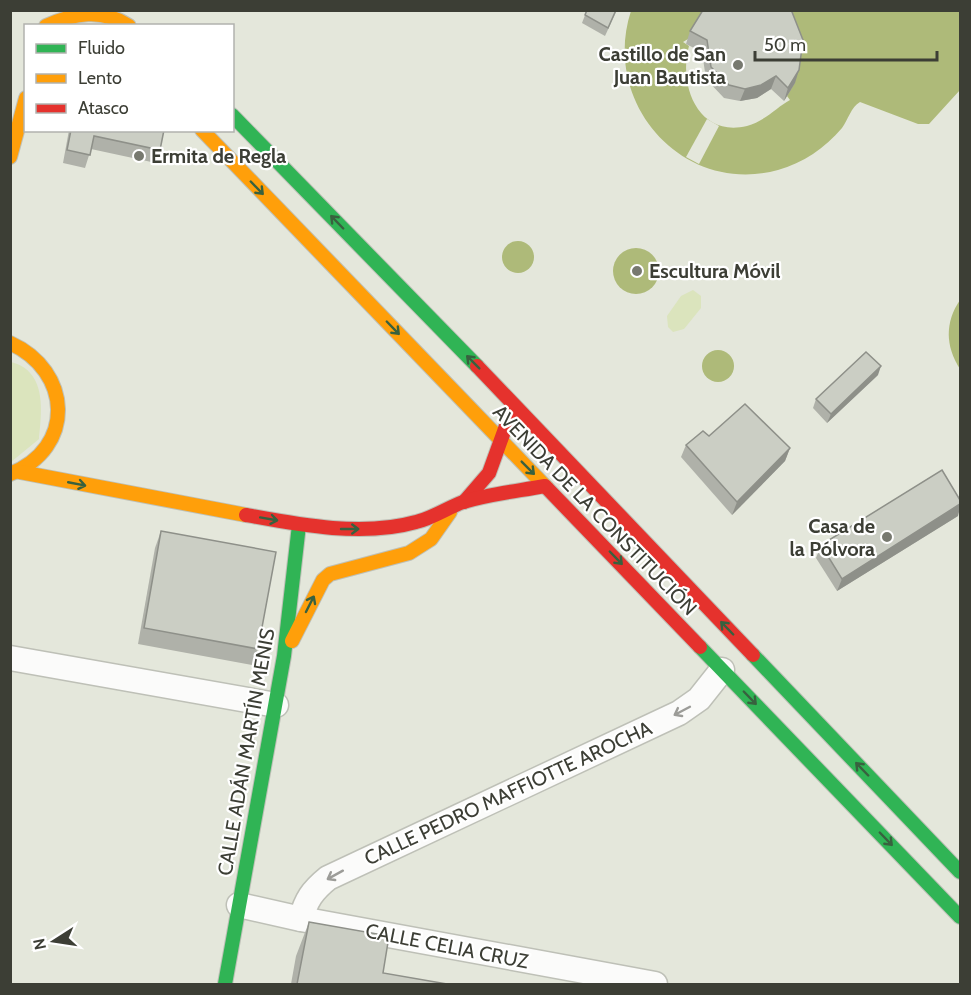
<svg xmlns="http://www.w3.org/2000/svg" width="971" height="995" viewBox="0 0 971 995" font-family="Cabin,sans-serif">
  <rect width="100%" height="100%" fill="#e4e7db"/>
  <!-- green -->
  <g fill="#dbe4bd">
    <path d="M693,290L701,296V308L684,329L673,332L668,327L667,316L681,296Z"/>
    <path d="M11,362C47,371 42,411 39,439L11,462Z"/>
  </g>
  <!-- water -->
  <g fill="#aeba79">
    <path d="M631,11H714L688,39L683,42L689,46C678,85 698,138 747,126C765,121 777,107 790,100L787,96L799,68L770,11H960V90L929,124H918L860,102C851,107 848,120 842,128C825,148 803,163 778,170C682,196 601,102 631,11Z"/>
    <circle cx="518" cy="257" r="16"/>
    <circle cx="636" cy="271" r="23"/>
    <path d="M960,300V369C945,346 945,322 960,300Z"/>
    <circle cx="718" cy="366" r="16"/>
  </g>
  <!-- pier -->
  <path fill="#e4e7db" d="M707,119L719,126L699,164L686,157Z"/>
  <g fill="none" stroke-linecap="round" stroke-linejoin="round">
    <!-- street casing -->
    <g stroke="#bec0b7" stroke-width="27">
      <g id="street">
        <path d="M10,658L276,705"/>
        <path d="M239,905L301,919L655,984"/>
        <path d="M301,919C306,900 312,891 328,878L679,713L699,699L722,670"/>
      </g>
    </g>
    <!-- fast casing -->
    <g stroke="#bec0b7" stroke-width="16">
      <g id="fast">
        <path d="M232,115L477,366"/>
        <path d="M700,647L960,917"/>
        <path d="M753,655L960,872"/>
        <path d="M225,984L284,656L299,525"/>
      </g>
    </g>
    <!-- slow casing -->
    <g stroke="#bec0b7" stroke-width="16">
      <g id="slow">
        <path d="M46,26C74,13 102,8 129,26"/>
        <path d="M202,130L547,488"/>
        <path d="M10,157L26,98"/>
        <path d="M10,343C72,371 76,448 10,474"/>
        <path d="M20,472L246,515"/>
        <path d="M292,641L323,580L330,574L409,553L431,539L450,512"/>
      </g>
    </g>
    <!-- jam casing -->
    <g stroke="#bec0b7" stroke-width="16">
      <g id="jam">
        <path d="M477,366L753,655"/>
        <path d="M547,488L700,647"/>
        <path d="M464,502L489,473L510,415"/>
        <path d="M246,515C300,525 363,537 416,522C433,518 447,508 463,502C489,494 518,491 545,486"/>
      </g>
    </g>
    <!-- street -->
    <use href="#street" stroke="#fbfbfa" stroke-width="24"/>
    <!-- fast -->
    <use href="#fast" stroke="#30b455" stroke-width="14"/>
    <!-- slow -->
    <use href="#slow" stroke="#ff9f0a" stroke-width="14"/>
    <!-- jam -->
    <use href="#jam" stroke="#e5322d" stroke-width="14"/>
  </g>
  <!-- wall -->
  <g fill="#afb1a9">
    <path d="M587,10H617L605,36L582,23Z"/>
    <path d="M690,31L795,83L784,101L771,89L757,98L740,101L724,98L706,79L702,52L686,44Z"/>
    <path d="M69,130H164L160,150L156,163L91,149L85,168L63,163Z"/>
    <path d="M878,375L827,423L813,408L816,399Z"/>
    <path d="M709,436L790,448L785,461L732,515L681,457L686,445Z"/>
    <path d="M958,516L837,591L816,558L821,545Z"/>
    <path d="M161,531L258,649L252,665L138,644L155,548Z"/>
    <path d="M309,922L383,973L447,984H291L296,956Z"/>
  </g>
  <!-- shaded-wall -->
  <g fill="#8e9089">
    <path d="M799,70L795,83L784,101L788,88Z"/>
    <path d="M776,76L771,89L757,98L740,101L745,89Z"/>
    <path d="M881,366L878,375L827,423L831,414Z"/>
    <path d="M790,448L785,461L732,515L737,502Z"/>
    <path d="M960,504V508L958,516L837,591L842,579Z"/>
  </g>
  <!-- building -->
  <g fill="#cbcec4" stroke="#8e9089" stroke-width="1.5">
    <path d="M587,10H616L608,28L585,15Z"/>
    <path d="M703,10H790L792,12L803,40L799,70L788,88L776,76L761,85L745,89L729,85L711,67L707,40L690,31Z"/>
    <path d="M71,130H164L160,150L94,136L90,155L67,150Z"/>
    <path d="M866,352L881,366L831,414L816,399Z"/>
    <path d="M745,404L790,448L737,502L686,445L703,431L709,436Z"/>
    <path d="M942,470L960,500V504L842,579L821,545Z"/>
    <path d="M161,531L276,552L258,649L144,628Z"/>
    <path d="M309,922L389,936L383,973L447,984H297Z"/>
  </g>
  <!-- one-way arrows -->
  <defs><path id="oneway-shaft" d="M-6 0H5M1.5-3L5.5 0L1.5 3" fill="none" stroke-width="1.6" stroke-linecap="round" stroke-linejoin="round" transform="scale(1.5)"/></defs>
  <g stroke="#38613f">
    <use href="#oneway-shaft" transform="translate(257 188) rotate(46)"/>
    <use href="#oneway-shaft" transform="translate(337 222) rotate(-134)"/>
    <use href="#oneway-shaft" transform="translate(393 328) rotate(46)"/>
    <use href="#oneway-shaft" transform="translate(473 362) rotate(-135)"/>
    <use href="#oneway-shaft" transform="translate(528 468) rotate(45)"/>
    <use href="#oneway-shaft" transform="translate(77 484) rotate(11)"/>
    <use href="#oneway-shaft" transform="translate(269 519) rotate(10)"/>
    <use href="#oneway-shaft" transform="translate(350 529)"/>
    <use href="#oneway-shaft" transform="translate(616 558) rotate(46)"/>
    <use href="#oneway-shaft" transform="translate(310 604) rotate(-63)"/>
    <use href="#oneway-shaft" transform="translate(727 628) rotate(-134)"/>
    <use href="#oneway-shaft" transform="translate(750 698) rotate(46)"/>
    <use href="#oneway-shaft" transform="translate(862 769) rotate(-134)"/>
    <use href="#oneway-shaft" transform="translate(886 839) rotate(46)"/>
  </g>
  <g stroke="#9c9c98">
    <use href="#oneway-shaft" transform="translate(682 711) rotate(152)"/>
    <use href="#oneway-shaft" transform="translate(335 875) rotate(151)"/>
  </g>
  <!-- markers -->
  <g fill="#77796f" stroke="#fff" stroke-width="2">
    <circle cx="738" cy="65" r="6"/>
    <circle cx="139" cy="156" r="6"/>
    <circle cx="637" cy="271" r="6"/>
    <circle cx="887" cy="537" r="6"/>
  </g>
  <g text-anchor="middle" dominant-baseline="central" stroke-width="4.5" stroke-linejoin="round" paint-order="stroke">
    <!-- poi labels -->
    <g font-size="20" font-weight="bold" fill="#3c3e35" stroke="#fff" text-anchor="end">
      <text x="726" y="54">Castillo de San<tspan x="726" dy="23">Juan Bautista</tspan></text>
      <text x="151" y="156" text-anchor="start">Ermita de Regla</text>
      <text x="649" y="271" text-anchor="start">Escultura Móvil</text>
      <text x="875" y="526">Casa de<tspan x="875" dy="23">la Pólvora</tspan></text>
    </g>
    <!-- street labels -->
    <g font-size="20" fill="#3c3e35" stroke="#fff">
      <text transform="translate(595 510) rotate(46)">AVENIDA DE LA CONSTITUCIÓN</text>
      <text transform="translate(246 752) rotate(-80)">CALLE ADÁN MARTÍN MENIS</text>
      <text transform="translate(508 793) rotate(-25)">CALLE PEDRO MAFFIOTTE AROCHA</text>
      <text transform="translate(447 946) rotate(11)">CALLE CELIA CRUZ</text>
    </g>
  </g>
  <!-- border -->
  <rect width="971" height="995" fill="none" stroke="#3c3e35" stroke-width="24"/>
  <!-- legend -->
  <rect x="24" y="24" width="210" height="108" fill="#ffffff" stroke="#b1b2ae" stroke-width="1.5"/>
  <rect x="36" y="44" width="30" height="9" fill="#30b455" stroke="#b1b2ae" stroke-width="1.5"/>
  <text x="78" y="54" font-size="18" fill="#3c3e35">Fluido</text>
  <rect x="36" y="74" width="30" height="9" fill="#ff9f0a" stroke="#b1b2ae" stroke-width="1.5"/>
  <text x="78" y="84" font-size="18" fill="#3c3e35">Lento</text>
  <rect x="36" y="104" width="30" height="9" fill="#e5322d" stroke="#b1b2ae" stroke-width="1.5"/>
  <text x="78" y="114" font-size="18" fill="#3c3e35">Atasco</text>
  <!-- north arrow -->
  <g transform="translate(54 941) rotate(258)" stroke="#ffffff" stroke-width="4.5" paint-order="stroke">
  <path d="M0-4.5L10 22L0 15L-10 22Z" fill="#3c3e35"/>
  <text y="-9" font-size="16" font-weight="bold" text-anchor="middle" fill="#3c3e35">N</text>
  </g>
  <!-- scale -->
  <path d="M755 51v9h182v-9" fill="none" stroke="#3c3e35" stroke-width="3"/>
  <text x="764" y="51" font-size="18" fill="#3c3e35" stroke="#ffffff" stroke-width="4.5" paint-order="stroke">50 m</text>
</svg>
